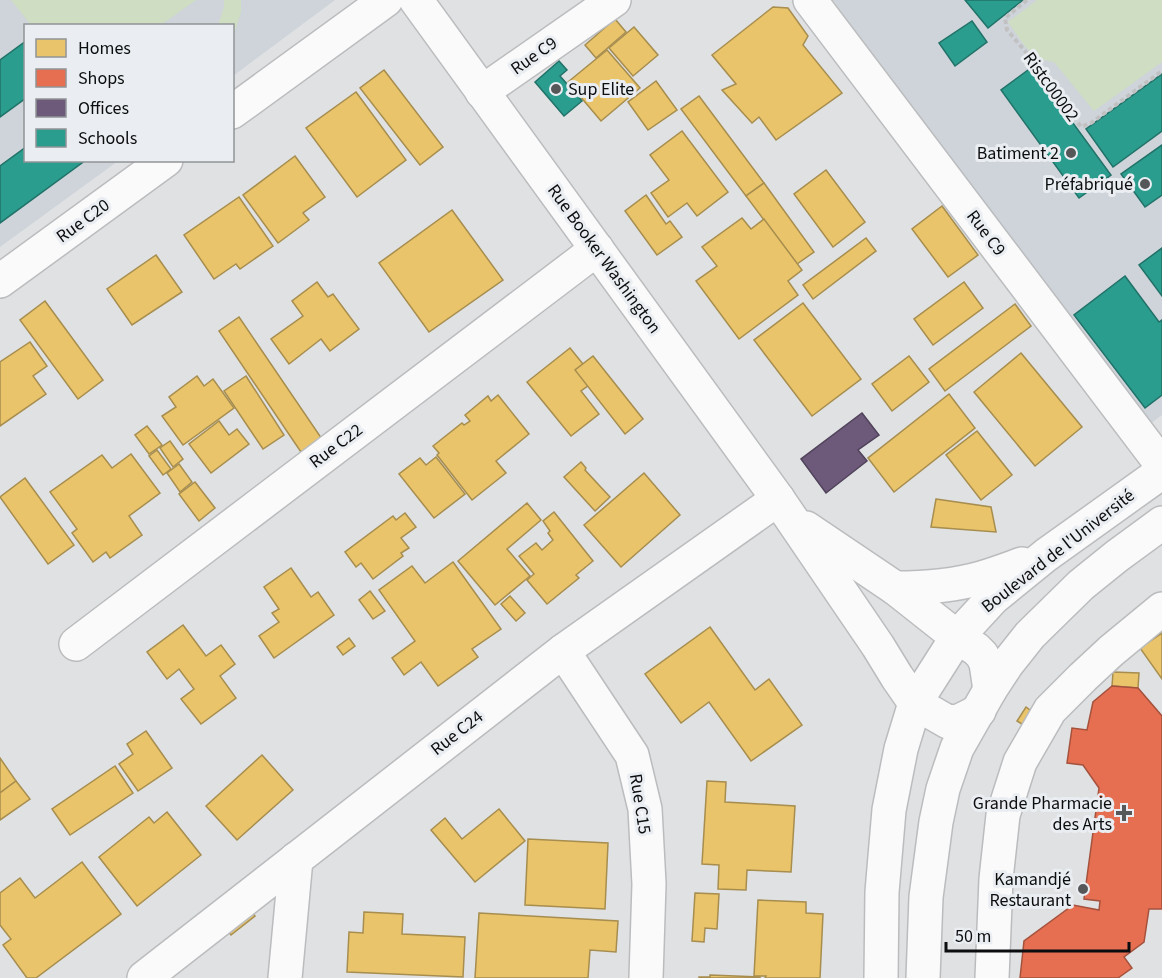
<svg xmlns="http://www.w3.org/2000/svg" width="1162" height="978" viewBox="0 0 1162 978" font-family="'Source Sans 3',sans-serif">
  <rect width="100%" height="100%" fill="#dfe1e3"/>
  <!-- built -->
  <g fill="#ced4da">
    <path d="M0,0H335L233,76L232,26H26V160L118,161L0,247Z"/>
    <path d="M833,0H1162V415L1146,427L916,118Z"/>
  </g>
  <!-- green -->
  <g fill="#cfddc3">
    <path d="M11,0H196L161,25H31Z"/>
    <path d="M224,0H241V12L233,38L232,26L218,25L224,7Z"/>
    <path d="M1037,0H1162V62L1094,111L1054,62C1028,58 1023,42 1008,22Z"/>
  </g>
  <!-- homes -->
  <g fill="#e9c46a" stroke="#a78d4e" stroke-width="1.5">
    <path d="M773,7L788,8L808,36L803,45L842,93L776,140L759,117L752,123L722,90L736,84L712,55Z"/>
    <path d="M615,19L626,32L596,58L585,45Z"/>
    <path d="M634,27L658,55L633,76L609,48Z"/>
    <path d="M607,50L640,88L601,121L568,82Z"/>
    <path d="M384,70L443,147L420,165L360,88Z"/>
    <path d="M656,81L677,110L648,130L628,102Z"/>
    <path d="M356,92L406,160L357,197L306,128Z"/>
    <path d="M699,96L764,183L746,196L681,109Z"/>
    <path d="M682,131L728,192L697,216L687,203L668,217L651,193L669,180L650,155Z"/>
    <path d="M295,156L325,197L303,213L309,220L278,243L243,195Z"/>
    <path d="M826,170L865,222L833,247L794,194Z"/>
    <path d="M764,183L814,252L797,264L746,196Z"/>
    <path d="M646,195L666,224L670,221L682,237L657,255L625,211Z"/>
    <path d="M239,197L273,246L240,269L236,264L214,279L184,235Z"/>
    <path d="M942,206L978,255L948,277L912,229Z"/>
    <path d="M452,210L503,280L429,332L379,263Z"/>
    <path d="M742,218L751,229L764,219L802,270L788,281L798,295L739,339L696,281L717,266L702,247Z"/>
    <path d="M866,238L876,251L813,299L803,285Z"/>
    <path d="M156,255L182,292L132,325L107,289Z"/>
    <path d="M317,282L328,297L333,294L359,329L330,351L321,339L289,364L271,339L303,316L292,301Z"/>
    <path d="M964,282L983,308L933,345L914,319Z"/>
    <path d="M45,301L103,380L78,399L20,320Z"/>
    <path d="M803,303L861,379L812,416L754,340Z"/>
    <path d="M1015,304L1031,326L945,391L929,369Z"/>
    <path d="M239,317L324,442L303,455L219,331Z"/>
    <path d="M30,342L47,366L33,376L46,394L0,426V362Z"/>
    <path d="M570,348L596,380L581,391L599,414L571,436L527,382Z"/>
    <path d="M1021,353L1082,427L1035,466L974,392Z"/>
    <path d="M593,356L643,419L625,434L575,370Z"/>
    <path d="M909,356L929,382L892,411L872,384Z"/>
    <path d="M197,376L204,386L213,379L234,408L183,445L162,416L176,407L169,397Z"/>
    <path d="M246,376L284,435L263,449L224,391Z"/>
    <path d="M949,394L975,428L894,492L868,458Z"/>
    <path d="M498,395L529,434L496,461L506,473L472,500L437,455L439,453L433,446L462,423L464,425L470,421L465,415L488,396L491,401Z"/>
    <path d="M219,421L229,435L237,429L249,444L211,473L189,444Z"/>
    <path d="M147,426L162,445L149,454L135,435Z"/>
    <path d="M977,431L1012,475L981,500L946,455Z"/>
    <path d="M170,441L183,459L173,467L160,448Z"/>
    <path d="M157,450L171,469L163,475L149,456Z"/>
    <path d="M131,454L160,493L129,516L142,535L110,558L106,552L93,562L72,533L77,529L50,492L102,455L112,468Z"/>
    <path d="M436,457L465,494L434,518L399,474L420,458L426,465Z"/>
    <path d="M581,462L586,468L585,470L610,497L595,511L564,477Z"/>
    <path d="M179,464L192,482L180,492L167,473Z"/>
    <path d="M644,473L680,515L621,567L584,525Z"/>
    <path d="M25,478L74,545L48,564L0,497Z"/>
    <path d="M195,482L215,508L199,521L179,494Z"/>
    <path d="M936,499L991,507L996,532L931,527Z"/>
    <path d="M527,503L541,520L507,549L530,576L495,605L458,561Z"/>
    <path d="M554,512L593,561L576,575L579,578L547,604L527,580L534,574L519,556L536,543L542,550L553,540L548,533L550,531L543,521Z"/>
    <path d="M405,513L416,527L401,538L409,548L401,553L403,556L373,579L361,563L356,567L345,552L393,516L396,520Z"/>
    <path d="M453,562L501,629L472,649L478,657L438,686L421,662L404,675L392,658L415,641L379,590L412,566L425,583Z"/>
    <path d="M291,568L311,597L318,592L334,615L274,658L259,636L279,622L272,613L279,609L264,587Z"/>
    <path d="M370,591L385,611L373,619L359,600Z"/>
    <path d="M510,596L525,613L516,621L501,604Z"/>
    <path d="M183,625L206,656L221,645L235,664L220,676L236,698L201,724L181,699L194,689L179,669L167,679L147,652Z"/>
    <path d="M710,627L755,690L769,679L802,725L751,761L709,702L681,723L645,674Z"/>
    <path d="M1162,633V679L1140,648Z"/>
    <path d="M349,638L355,646L343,655L337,647Z"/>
    <path d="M1113,672L1139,673L1138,688L1112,686Z"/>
    <path d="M1026,707L1034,713L1025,726L1017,721Z"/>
    <path d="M146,731L172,768L138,791L119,764L133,754L127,744Z"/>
    <path d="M262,755L293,790L237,840L206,806Z"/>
    <path d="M0,758L16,781L0,793Z"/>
    <path d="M115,766L133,793L70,835L52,809Z"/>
    <path d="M16,781L30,799L0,820V793Z"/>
    <path d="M707,781L726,782L725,802L795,806L791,872L747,870L746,890L718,889L719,865L702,864Z"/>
    <path d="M499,809L525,841L475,882L431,830L445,818L462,839Z"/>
    <path d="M167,812L201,855L137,906L99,857L149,817L154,823Z"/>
    <path d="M528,839L608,843L605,909L525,905Z"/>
    <path d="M82,862L121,914L36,978H27L3,945L11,939L0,925V893L20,878L35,898Z"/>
    <path d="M695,893L719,894L717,929L705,928L704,942L692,941Z"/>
    <path d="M758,900L806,902V913L823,914L820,978H765L766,976H754Z"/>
    <path d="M248,907L255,916L231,935L224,925Z"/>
    <path d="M364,912L403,914L402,934L465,937L463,977L347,972L349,932L363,933Z"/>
    <path d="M479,913L618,921L616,952L590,950L588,978H475Z"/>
    <path d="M710,975L760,977V978H699V977H710Z"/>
  </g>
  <!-- shops -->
  <path fill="#e76f51" stroke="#a5523d" stroke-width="1.5" d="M1112,686L1138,688L1162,716V909H1149L1144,942L1124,957L1132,968L1118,978H1020L1024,941L1073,905L1099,910L1100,901L1084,899L1099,788L1083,765L1067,763L1072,728L1087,730L1093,702Z"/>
  <!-- offices -->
  <path fill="#6d597a" stroke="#50425a" stroke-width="1.5" d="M862,413L879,435L858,450L867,461L826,493L801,459Z"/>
  <!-- schools -->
  <g fill="#2a9d8f" stroke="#217268" stroke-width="1.5">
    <path d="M965,0H1023L988,28Z"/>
    <path d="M972,21L987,42L955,66L939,43Z"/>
    <path d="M26,41V98L0,117V60Z"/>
    <path d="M559,61L567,70L560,76L582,101L564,116L535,82Z"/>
    <path d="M1032,67L1111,175L1079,198L1001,90Z"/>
    <path d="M1162,74V131L1113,167L1086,129Z"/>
    <path d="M1162,145V195L1145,207L1121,174Z"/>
    <path d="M26,147V160H86L0,223V166Z"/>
    <path d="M1162,248V296L1139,265Z"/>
    <path d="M1125,276L1159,322L1162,320V395L1145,408L1074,315Z"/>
  </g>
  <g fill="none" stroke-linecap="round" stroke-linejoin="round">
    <!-- minor casing -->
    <g stroke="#bbbcbe" stroke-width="36">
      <g id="minor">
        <path d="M416,0L778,499L878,646L897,677L915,703L948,722L959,721L979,711"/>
        <path d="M810,0L1162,465"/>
        <path d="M482,92L614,0"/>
        <path d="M232,112L386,0"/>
        <path d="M0,281L166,160"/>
        <path d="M806,528L895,588L957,637L976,649L982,655L986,663L990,690"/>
        <path d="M895,588C924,588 953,586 981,578C995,574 1008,569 1022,564"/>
        <path d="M76,644L597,249"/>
        <path d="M563,651L632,755L645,809L649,884L646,978"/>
        <path d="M144,978L563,651L778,499"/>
        <path d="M285,978L296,859"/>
        <path d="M881,978L882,892L889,810L901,749L915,703L957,637L993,598L1046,555L1162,472"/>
        <path d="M923,978L926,897L936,822L943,789L957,748L990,690L1007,664L1030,635L1081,585L1117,556L1162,523"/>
        <path d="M992,978L996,879L1003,815L1020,762L1050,710L1083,677L1111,651L1162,609"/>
      </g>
    </g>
    <!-- path -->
    <path stroke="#c1c1c2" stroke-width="4" stroke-dasharray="4.5 3" stroke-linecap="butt" d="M1027,0L1005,18L1007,30L1037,65L1081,127L1091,123L1162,71"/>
    <!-- minor -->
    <use href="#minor" stroke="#fafafb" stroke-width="33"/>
  </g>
  <!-- markers -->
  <g fill="#565759" stroke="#eaeef2" stroke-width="2">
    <circle cx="556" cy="89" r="6"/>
    <circle cx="1071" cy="153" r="6"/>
    <circle cx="1145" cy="184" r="6"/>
    <path d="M1121 804h6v6h6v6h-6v6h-6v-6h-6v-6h6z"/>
    <circle cx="1083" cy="889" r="6"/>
  </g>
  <g text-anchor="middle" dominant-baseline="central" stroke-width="6" stroke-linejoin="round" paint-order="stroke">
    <!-- street labels -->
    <g font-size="18" fill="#0c0d0e" stroke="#eaeef2">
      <text transform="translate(534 56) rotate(-35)">Rue C9</text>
      <text transform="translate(1051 87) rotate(54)">Ristc00002</text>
      <text transform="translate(83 221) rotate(-36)">Rue C20</text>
      <text transform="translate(986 233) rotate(53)">Rue C9</text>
      <text transform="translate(604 259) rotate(54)">Rue Booker Washington</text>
      <text transform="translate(336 446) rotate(-37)">Rue C22</text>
      <text transform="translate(1058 551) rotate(-38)">Boulevard de l'Université</text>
      <text transform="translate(457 733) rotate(-38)">Rue C24</text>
      <text transform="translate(640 804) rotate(81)">Rue C15</text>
    </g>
    <!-- poi labels -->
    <g font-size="18" fill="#0c0d0e" stroke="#eaeef2" text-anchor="end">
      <text x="568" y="89" text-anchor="start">Sup Elite</text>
      <text x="1059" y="153">Batiment 2</text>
      <text x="1133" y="184">Préfabriqué</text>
      <text x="1112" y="803">Grande Pharmacie<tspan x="1112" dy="21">des Arts</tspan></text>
      <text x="1071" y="879">Kamandjé<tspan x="1071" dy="21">Restaurant</tspan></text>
    </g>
  </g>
  <!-- legend -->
  <rect x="24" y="24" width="210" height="138" fill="#eaeef2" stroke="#919497" stroke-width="1.5"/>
  <rect x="36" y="39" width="30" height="18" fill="#e9c46a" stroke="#919497" stroke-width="1.5"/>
  <text x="78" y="54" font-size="18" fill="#0c0d0e">Homes</text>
  <rect x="36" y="69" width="30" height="18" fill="#e76f51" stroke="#919497" stroke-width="1.5"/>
  <text x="78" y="84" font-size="18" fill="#0c0d0e">Shops</text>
  <rect x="36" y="99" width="30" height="18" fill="#6d597a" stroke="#919497" stroke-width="1.5"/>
  <text x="78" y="114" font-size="18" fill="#0c0d0e">Offices</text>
  <rect x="36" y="129" width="30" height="18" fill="#2a9d8f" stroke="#919497" stroke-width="1.5"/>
  <text x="78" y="144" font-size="18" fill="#0c0d0e">Schools</text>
  <!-- scale -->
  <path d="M946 942v9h183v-9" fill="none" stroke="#0c0d0e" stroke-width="3"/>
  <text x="955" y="942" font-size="18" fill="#0c0d0e" stroke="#eaeef2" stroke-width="4.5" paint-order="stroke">50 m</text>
</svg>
